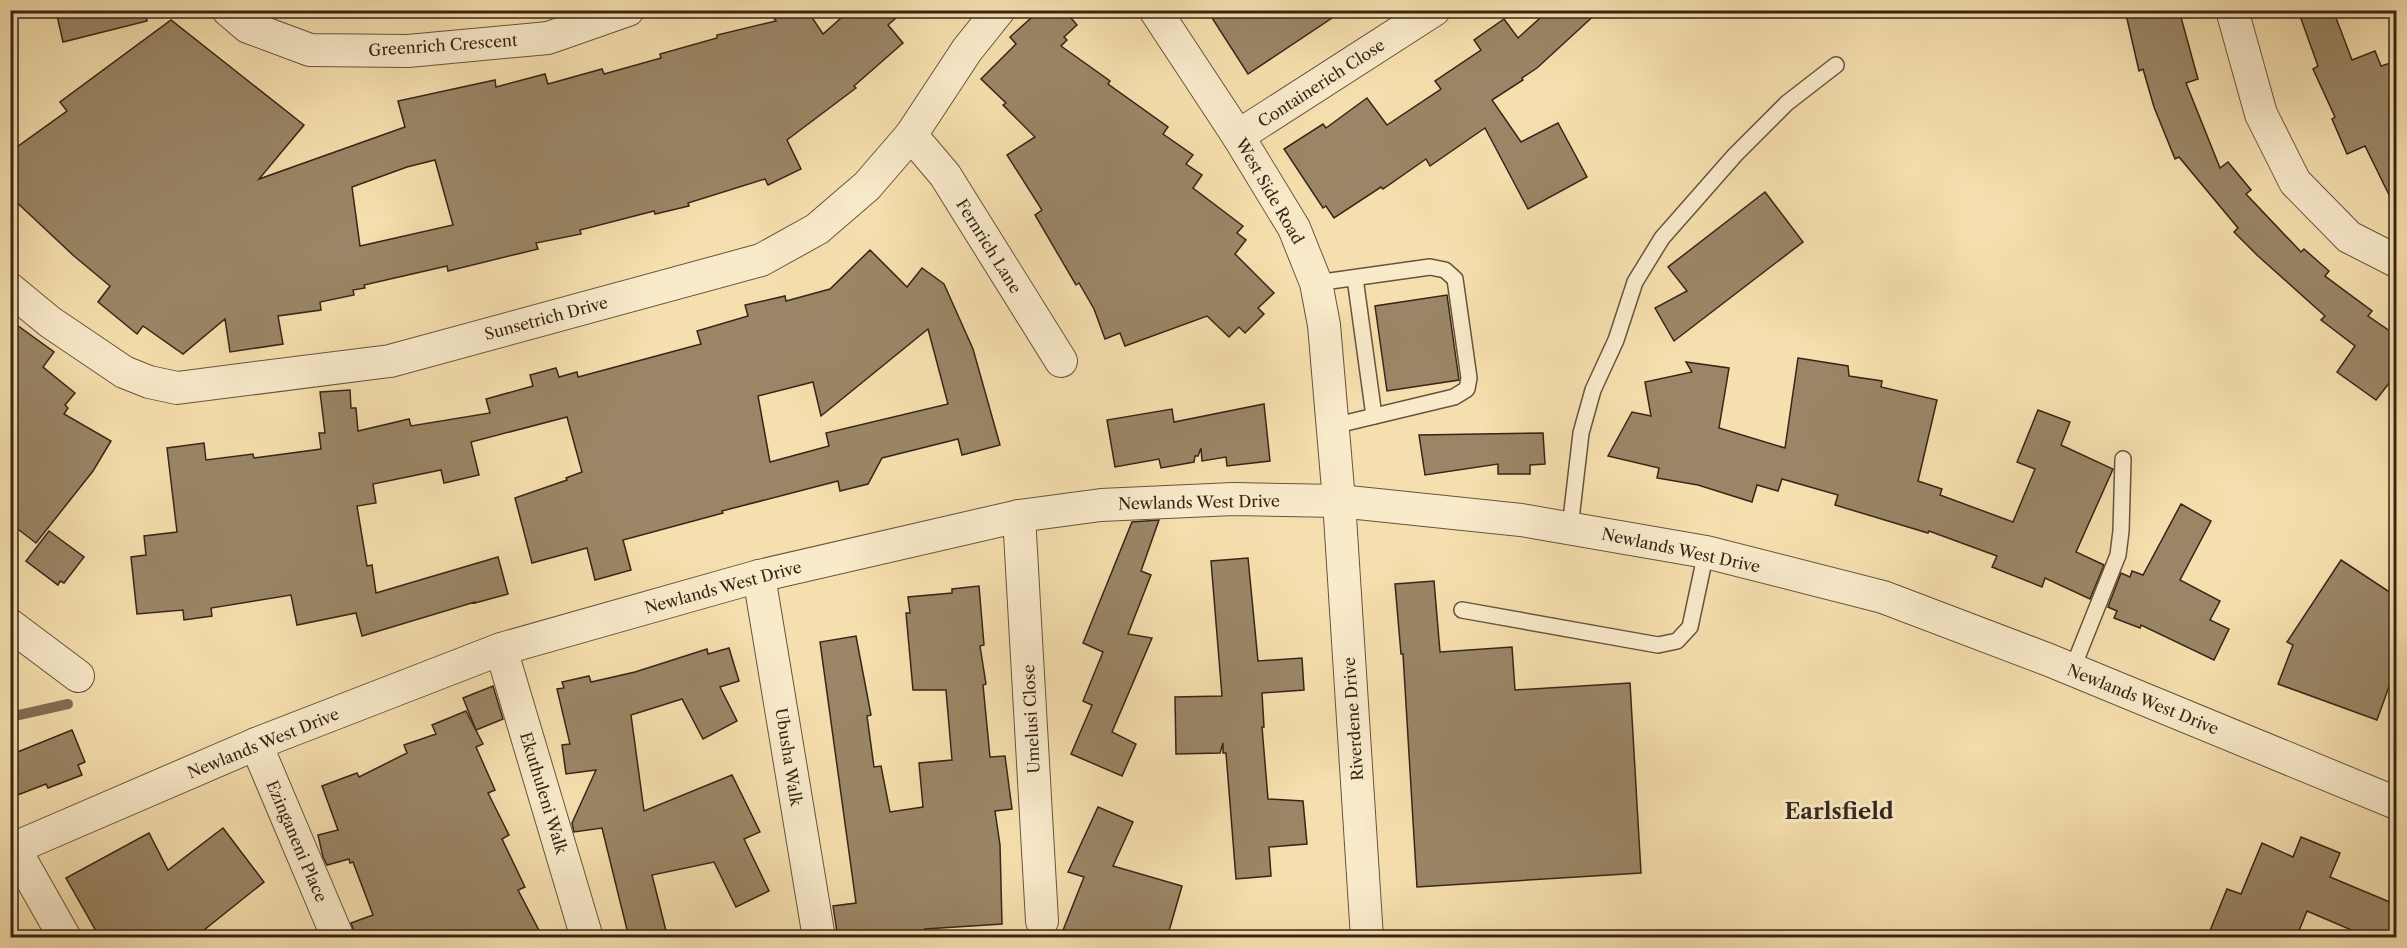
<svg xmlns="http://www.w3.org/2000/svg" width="2407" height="948" viewBox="0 0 2407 948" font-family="'Libre Caslon Text',serif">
  <rect width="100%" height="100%" fill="#f6dfae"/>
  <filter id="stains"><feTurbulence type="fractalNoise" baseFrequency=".00333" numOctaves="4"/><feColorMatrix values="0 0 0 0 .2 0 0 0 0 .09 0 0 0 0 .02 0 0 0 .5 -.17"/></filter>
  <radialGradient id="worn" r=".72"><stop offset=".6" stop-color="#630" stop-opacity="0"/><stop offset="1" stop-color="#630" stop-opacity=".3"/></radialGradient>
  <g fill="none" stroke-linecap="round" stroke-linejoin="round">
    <!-- stream -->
    <path stroke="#836f53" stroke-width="10" d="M10,717L68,704"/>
  </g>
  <!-- building -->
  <g fill="#9a8666" stroke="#372518" stroke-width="1.5" fill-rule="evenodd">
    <path d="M768,10H807L823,34L850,10H905L888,25L903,43L854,86L856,88L787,140L801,169L768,185L765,179L688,203L689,206L655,214L654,211L580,230L581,234L536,243L538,249L448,271L447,266L364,285L365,288L353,290L354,295L320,302L321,310L278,316L283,344L230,352L225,319L183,354L143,326L137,334L98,302L110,286L74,256L10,196V152L67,111L60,102L171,20L304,125L259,179L405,127L398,101L495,80L496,87L545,74L548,84L602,69L604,74L661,58L660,54L717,38V35L776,21ZM435,160L453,225L360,246L352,187L407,167Z"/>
    <path d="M1040,10H1064L1077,25L1064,37L1067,40L1061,46L1110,81L1108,84L1168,127L1163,134L1193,155L1186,164L1202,175L1193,188L1243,226L1237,233L1246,240L1235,254L1274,293L1258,308L1264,314L1245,333L1239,327L1229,337L1207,316L1125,346L1120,333L1105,339L1094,309L1079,283L1076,285L1035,215L1042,210L1007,155L1035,137L1003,105L1006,103L981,79L1016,44L1010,37Z"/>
    <path d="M1207,10H1344L1248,74Z"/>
    <path d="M1549,10H1600L1537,68L1522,78L1523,80L1492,100L1521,142L1558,123L1587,177L1528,209L1485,128L1430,166L1426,159L1383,189L1381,187L1334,218L1326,206L1323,208L1284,149L1323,124L1326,128L1367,98L1387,125L1441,89L1435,81L1481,50L1474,40L1504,19L1518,38Z"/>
    <path d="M2125,10H2179L2198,79L2186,83L2220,168L2228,162L2251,190L2246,194L2301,252L2304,249L2329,271L2325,276L2372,311L2368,316L2397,336V373L2376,400L2337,372L2355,346L2321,320L2325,316L2258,256L2234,232L2238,228L2179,157L2175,159L2154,107L2143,69L2139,71Z"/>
    <path d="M2315,10H2333L2352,60L2375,51L2381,66L2397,61V211L2365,146L2347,154L2332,119L2335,117L2313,69L2318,66L2300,16Z"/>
    <path d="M56,11H146L147,21L63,42Z"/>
    <path d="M1765,192L1803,242L1674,341L1655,308L1687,291L1668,267Z"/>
    <path d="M870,250L907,287L922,268L944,284L973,349L1000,445L962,455L958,439L882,458L868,484L840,491L838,481L722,511L723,513L623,540L631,570L595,580L587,548L532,563L515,498L567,480L566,478L582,472L567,417L471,442L479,475L444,483L441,470L373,484L376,503L357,506L367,566L372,565L376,593L498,557L508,594L475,603V602L362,636L356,613L297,625L291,595L211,608L212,616L184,620L183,610L137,614L131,557L146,555L144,536L177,532L167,448L204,443L206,460L253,454L254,458L321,449L319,433H325L320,392L350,390L351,408H356L358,431L409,419L411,426L490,413L486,399L533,386L530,375L556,368L559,377L577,372L578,377L701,344L697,331L748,316L745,305L785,296L786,301L830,289ZM928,329L948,404L826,433L829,446L770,462L758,396L813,382L821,416Z"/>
    <path d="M1447,295L1459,380L1387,391L1375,306Z"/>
    <path d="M10,320L54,352L43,367L75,393L65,405L68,408L64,414L111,441L93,471L36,543L10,523Z"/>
    <path d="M1798,358L1848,366L1849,376L1882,381L1881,387L1937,400L1918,481L1942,489L1940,495L2013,522L2035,469L2017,462L2038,410L2070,422L2061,445L2113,469L2076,552L2104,565L2090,599L2045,578L2042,587L1992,567L1997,556L1929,531L1928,533L1835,505L1838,495L1782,479L1778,491L1757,485L1752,502L1698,485L1657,478L1659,468L1608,456L1632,412L1651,416L1645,382L1692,372L1686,362L1729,368L1719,428L1785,448Z"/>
    <path d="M1264,404L1270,461L1227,466L1226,457L1202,461L1201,448L1198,456H1195L1194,462L1161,468L1159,459L1115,467L1107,420L1172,409L1174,422Z"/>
    <path d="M1543,433L1545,464L1530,465V474H1498V464L1425,475L1419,435Z"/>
    <path d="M2181,504L2211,521L2180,580L2220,601L2210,620L2229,629L2214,660L2141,625L2140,628L2114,618L2117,611L2108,607L2121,573L2130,577L2132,571L2143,575Z"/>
    <path d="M1159,520L1141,571L1151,575L1128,634L1152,638L1112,732L1136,744L1122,776L1071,754L1092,705L1083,701L1103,652L1083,643L1132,522Z"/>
    <path d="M49,531L84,557L64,583L60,581L58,585L26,561Z"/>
    <path d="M1248,558L1258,661L1302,658L1304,690L1262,693L1264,727H1262L1268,799L1303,801L1307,844L1269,847L1271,876L1236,879L1226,753H1223V743L1220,753L1176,754L1175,697L1222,696L1211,561Z"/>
    <path d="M2341,560L2397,597V664L2377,720L2278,684L2293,645L2287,642Z"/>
    <path d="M1434,581L1440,652L1512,647L1515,690L1630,683L1641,873L1417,887L1403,654H1401L1395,584Z"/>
    <path d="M979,586L984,645L980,646L986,684L983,685L990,757L1005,756L1012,809L995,811L1000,845L1002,924L925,929V931L882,938H838L833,906L856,903L820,642L856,636L871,715L867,716L874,767L881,766L890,812L923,807L919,763L952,760L946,690H913L906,613H910L908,597L952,593V589Z"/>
    <path d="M729,648L739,681L720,687L737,721L703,739L682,699L631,715L644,811L732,775L760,832L744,839L769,891L736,907L714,862L652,875L666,931L629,938L602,828L574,832L572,823L596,770L566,774L562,745L570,744L557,689L564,688L562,682L589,676L591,682L635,672L707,649L708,654Z"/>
    <path d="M493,686L503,719L476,730L463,698Z"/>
    <path d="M466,711L483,744L476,747L495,790L488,793L509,835L502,839L525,887L518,890L543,938H356L351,923L373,915L353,862L350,863L349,859L327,865L323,857L318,835L338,830L322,786L357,773L359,777L407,753L404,745L436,734L432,725Z"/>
    <path d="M72,730L85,762L78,765L82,775L48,788L46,784L10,798V755Z"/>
    <path d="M1098,807L1133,822L1113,866L1182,886L1167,938H1060L1084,877L1068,872Z"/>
    <path d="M223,828L264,882L194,938H100L66,878L149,833L168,870Z"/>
    <path d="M2301,837L2340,853L2330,877L2397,905V938H2370L2307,911L2296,938H2207L2227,889L2241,894L2262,843L2293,857Z"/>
  </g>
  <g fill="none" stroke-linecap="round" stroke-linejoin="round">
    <!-- service casing -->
    <g stroke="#67543e" stroke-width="18">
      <g id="service">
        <path d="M1355,278L1374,416"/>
        <path d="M1316,283L1430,267L1445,270L1455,279L1469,378L1467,389L1454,397L1333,426"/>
        <path d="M1570,528L1581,433L1593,390L1616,340L1635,282L1662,238L1735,155L1787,103L1836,65"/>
        <path d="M1462,610L1658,645L1677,641L1690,627L1706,552"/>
        <path d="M2072,670L2118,555L2121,531L2123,459"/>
      </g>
    </g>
    <!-- minor casing -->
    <g stroke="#67543e" stroke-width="34">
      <g id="minor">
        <path d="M228,10L248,27L310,50L408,51L548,38L628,10"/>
        <path d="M1155,10L1238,136L1294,228L1316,283L1324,325L1339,501L1367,938"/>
        <path d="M2232,10L2261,114L2295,182L2349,237L2396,261"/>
        <path d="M911,135L945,175L1061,361"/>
        <path d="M1238,136L1434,10"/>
        <path d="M10,289L50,322L124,372L149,382L177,388L390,361L761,260L817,229L867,186L911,135L967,50L999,10"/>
        <path d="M1019,516L1042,921"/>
        <path d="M759,576L819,938"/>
        <path d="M10,625L78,676"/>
        <path d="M501,649L587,938"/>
        <path d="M256,744L338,938"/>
        <path d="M14,848L65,938"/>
        <path d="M10,850L256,744L501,649L759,576L1019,516L1101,505L1233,499L1339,501L1521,520L1706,552L1883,597L2049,660L2396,803"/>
      </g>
    </g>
    <!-- service -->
    <use href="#service" stroke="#f9eaca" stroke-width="15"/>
    <!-- minor -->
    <use href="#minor" stroke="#f9eaca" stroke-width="32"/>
  </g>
  <g text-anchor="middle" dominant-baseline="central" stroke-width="6" stroke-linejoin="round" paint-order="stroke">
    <!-- street labels -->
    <g font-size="16" fill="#372518" stroke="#f9eaca">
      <text transform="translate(443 45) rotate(-4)">Greenrich Crescent</text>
      <text transform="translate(1321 83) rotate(-33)">Containerich Close</text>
      <text transform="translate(1270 191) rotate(60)">West Side Road</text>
      <text transform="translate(989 246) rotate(58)">Fernrich Lane</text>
      <text transform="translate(546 318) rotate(-15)">Sunsetrich Drive</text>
      <text transform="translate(1199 502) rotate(-1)">Newlands West Drive</text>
      <text transform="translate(1681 550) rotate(12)">Newlands West Drive</text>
      <text transform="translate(723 587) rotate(-15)">Newlands West Drive</text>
      <text transform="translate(2143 699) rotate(22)">Newlands West Drive</text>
      <text transform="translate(1031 719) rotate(-93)">Umelusi Close</text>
      <text transform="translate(1353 719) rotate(-94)">Riverdene Drive</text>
      <text transform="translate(263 743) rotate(-22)">Newlands West Drive</text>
      <text transform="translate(789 757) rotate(81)">Ubusha Walk</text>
      <text transform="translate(544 793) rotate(73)">Ekuthuleni Walk</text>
      <text transform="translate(297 841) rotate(67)">Ezinganeni Place</text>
    </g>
    <!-- district labels -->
    <g font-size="22" font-weight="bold" fill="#372518" stroke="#f9eaca">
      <text x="1839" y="811">Earlsfield</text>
    </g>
  </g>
  <!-- margin -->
  <rect width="2407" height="948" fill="none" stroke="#f6dfae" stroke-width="36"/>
  <rect x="12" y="12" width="2383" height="924" fill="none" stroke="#372518" stroke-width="3"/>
  <rect x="18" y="18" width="2371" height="912" fill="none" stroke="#372518" stroke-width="1.5"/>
  <rect width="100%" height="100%" filter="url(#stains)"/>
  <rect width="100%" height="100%" fill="url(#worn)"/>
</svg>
